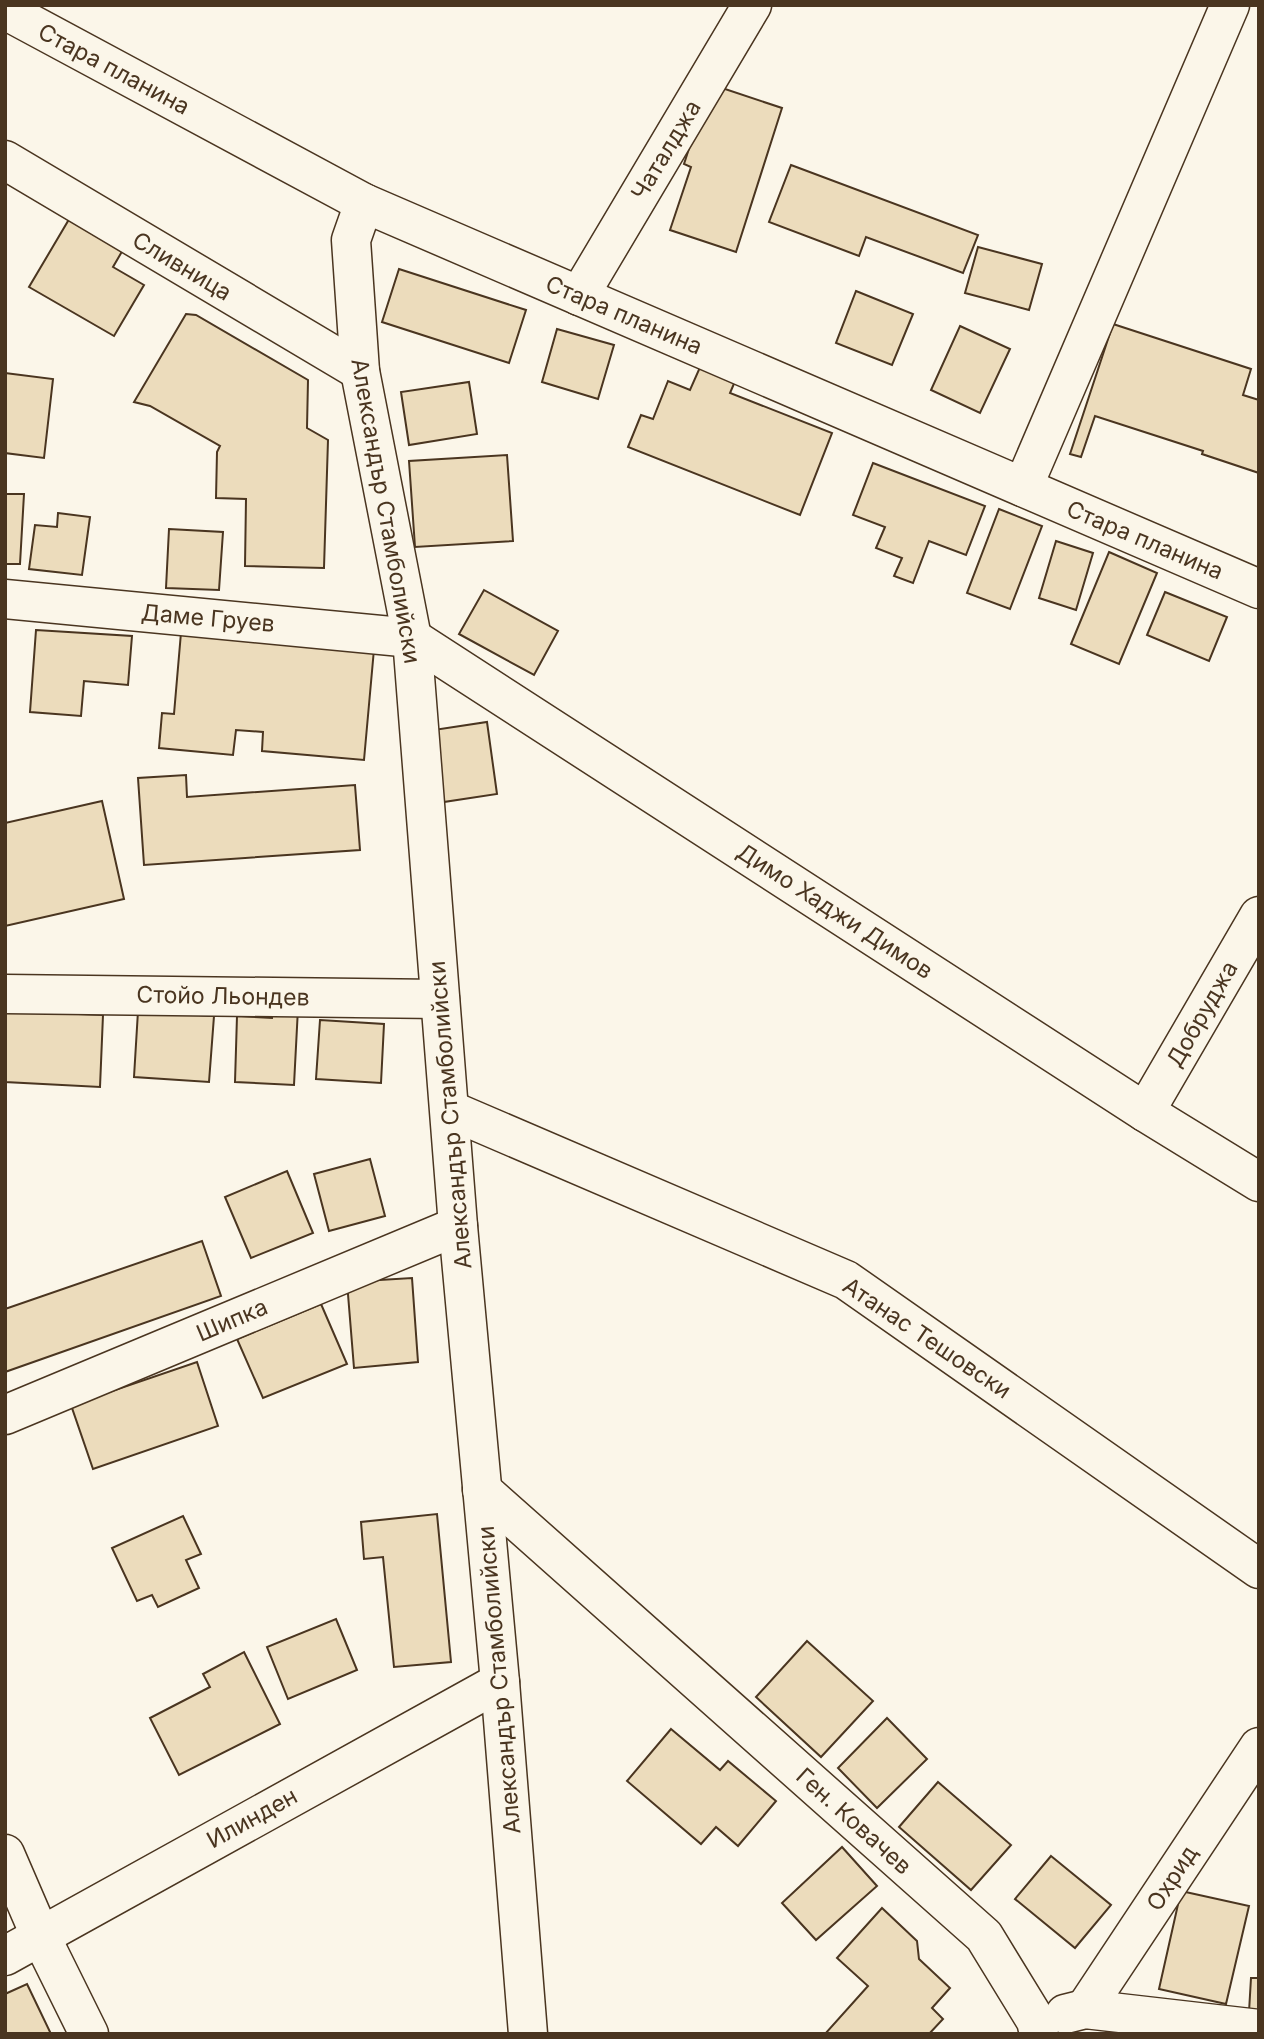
<svg xmlns="http://www.w3.org/2000/svg" width="1264" height="2039" viewBox="0 0 1264 2039" font-family="Inter,sans-serif">
  <rect width="100%" height="100%" fill="#fbf6e9"/>
  <!-- building -->
  <g fill="#ecdcbc" stroke="#4a3520" stroke-width="2">
    <path d="M710,84L782,108L736,252L670,230L691,167L684,164Z"/>
    <path d="M791,165L978,235L963,273L866,237L859,256L769,222Z"/>
    <path d="M71,216L124,248L113,267L144,285L114,336L29,287Z"/>
    <path d="M978,247L1042,264L1029,310L965,293Z"/>
    <path d="M399,269L526,310L509,363L382,322Z"/>
    <path d="M856,291L913,314L892,365L836,343Z"/>
    <path d="M186,314L196,315L308,380L307,428L328,440L324,568L245,566L246,499L216,498L217,452L220,446L150,406L134,402Z"/>
    <path d="M1113,324L1251,369L1243,395L1259,400V473L1202,454L1203,451L1095,416L1081,457L1070,454Z"/>
    <path d="M960,326L1010,349L980,413L931,390Z"/>
    <path d="M557,329L614,345L598,399L542,382Z"/>
    <path d="M701,365L736,379L730,393L832,433L800,515L628,447L641,415L653,419L668,381L690,390Z"/>
    <path d="M5,373L53,379L44,458L5,453Z"/>
    <path d="M469,382L477,434L409,445L401,392Z"/>
    <path d="M507,455L513,541L415,547L409,461Z"/>
    <path d="M873,463L985,506L966,555L929,541L913,583L894,576L902,558L876,548L885,527L853,515Z"/>
    <path d="M5,494H24L20,564H5Z"/>
    <path d="M999,509L1042,526L1010,609L967,593Z"/>
    <path d="M58,513L90,517L82,575L29,569L35,525L57,527Z"/>
    <path d="M169,529L223,532L219,590L166,588Z"/>
    <path d="M1056,541L1093,553L1076,610L1039,598Z"/>
    <path d="M1109,552L1157,573L1119,664L1071,644Z"/>
    <path d="M484,590L558,631L534,675L459,634Z"/>
    <path d="M1165,592L1227,617L1209,661L1147,635Z"/>
    <path d="M182,621L375,638L364,760L262,751L263,732L236,730L233,755L159,748L162,713L174,714Z"/>
    <path d="M36,630L132,636L128,685L84,681L81,716L30,712Z"/>
    <path d="M487,722L497,794L437,803L427,731Z"/>
    <path d="M186,775L187,797L355,785L360,850L144,865L138,778Z"/>
    <path d="M102,801L124,899L5,926V823Z"/>
    <path d="M273,1007L298,1008L294,1085L235,1082L237,1016L272,1018Z"/>
    <path d="M5,1011L103,1015L100,1087L5,1082Z"/>
    <path d="M138,1011L214,1016L209,1082L134,1077Z"/>
    <path d="M320,1020L384,1024L381,1083L316,1079Z"/>
    <path d="M370,1159L385,1216L329,1231L314,1174Z"/>
    <path d="M287,1171L313,1233L251,1258L225,1197Z"/>
    <path d="M202,1241L221,1296L5,1372V1309Z"/>
    <path d="M412,1278L418,1362L354,1368L347,1282Z"/>
    <path d="M321,1304L347,1364L263,1398L237,1339Z"/>
    <path d="M197,1362L218,1426L93,1469L71,1405Z"/>
    <path d="M437,1514L451,1662L394,1667L383,1557L364,1559L361,1522Z"/>
    <path d="M183,1516L201,1554L186,1560L199,1588L158,1607L152,1595L137,1601L112,1548Z"/>
    <path d="M336,1619L357,1670L288,1699L267,1647Z"/>
    <path d="M807,1641L873,1701L821,1757L756,1697Z"/>
    <path d="M244,1652L280,1724L179,1775L150,1718L210,1687L203,1674Z"/>
    <path d="M887,1718L927,1759L877,1808L838,1768Z"/>
    <path d="M671,1729L720,1770L728,1761L776,1801L738,1846L716,1827L701,1844L627,1781Z"/>
    <path d="M938,1782L1011,1845L971,1890L899,1827Z"/>
    <path d="M842,1847L877,1886L816,1940L782,1903Z"/>
    <path d="M1051,1856L1111,1905L1075,1948L1015,1899Z"/>
    <path d="M1181,1891L1249,1906L1226,2004L1159,1989Z"/>
    <path d="M882,1908L917,1941L919,1959L950,1988L932,2008L943,2019L929,2034H825L868,1986L837,1958Z"/>
    <path d="M1251,1978H1259V2012H1249Z"/>
    <path d="M27,1984L51,2034H5V1994Z"/>
  </g>
  <g fill="none" stroke-linecap="round" stroke-linejoin="round">
    <!-- minor casing -->
    <g stroke="#4a3520" stroke-width="41">
      <g id="minor">
        <path d="M5,10L364,203L1259,589"/>
        <path d="M5,160L360,371"/>
        <path d="M364,203L351,240L360,371L412,638L458,1226L500,1682L528,2034"/>
        <path d="M579,296L752,5"/>
        <path d="M1023,487L1230,5"/>
        <path d="M5,599L412,638L1145,1112L1259,1182"/>
        <path d="M5,994L440,999"/>
        <path d="M450,1110L846,1280L1259,1569"/>
        <path d="M1145,1112L1259,916"/>
        <path d="M5,1415L458,1226"/>
        <path d="M482,1490L984,1936L1036,2021L1039,2034"/>
        <path d="M5,1854L40,1935L89,2034"/>
        <path d="M5,1956L500,1682"/>
        <path d="M1085,2009L1259,1747"/>
        <path d="M1065,2014L1085,2009L1259,2029"/>
      </g>
    </g>
    <!-- minor -->
    <use href="#minor" stroke="#fbf6e9" stroke-width="38"/>
  </g>
  <g text-anchor="middle" dominant-baseline="central" stroke-width="5" stroke-linejoin="round" paint-order="stroke">
    <!-- street labels -->
    <g font-size="23" fill="#4a3520" stroke="#fbf6e9">
      <text transform="translate(114 69) rotate(28)">Стара планина</text>
      <text transform="translate(666 150) rotate(-59)">Чаталджа</text>
      <text transform="translate(182 266) rotate(31)">Сливница</text>
      <text transform="translate(624 315) rotate(23)">Стара планина</text>
      <text transform="translate(386 511) rotate(80)">Александър Стамболийски</text>
      <text transform="translate(1145 540) rotate(23)">Стара планина</text>
      <text transform="translate(208 618) rotate(5)">Даме Груев</text>
      <text transform="translate(835 911) rotate(33)">Димо Хаджи Димов</text>
      <text transform="translate(223 996) rotate(1)">Стойо Льондев</text>
      <text transform="translate(1202 1014) rotate(-60)">Добруджа</text>
      <text transform="translate(450 1115) rotate(-95)">Александър Стамболийски</text>
      <text transform="translate(232 1320) rotate(-23)">Шипка</text>
      <text transform="translate(927 1338) rotate(34)">Атанас Тешовски</text>
      <text transform="translate(499 1680) rotate(-95)">Александър Стамболийски</text>
      <text transform="translate(252 1818) rotate(-29)">Илинден</text>
      <text transform="translate(854 1821) rotate(42)">Ген. Ковачев</text>
      <text transform="translate(1172 1878) rotate(-57)">Охрид</text>
    </g>
  </g>
  <!-- border -->
  <rect width="1264" height="2039" fill="none" stroke="#4a3520" stroke-width="14"/>
</svg>
